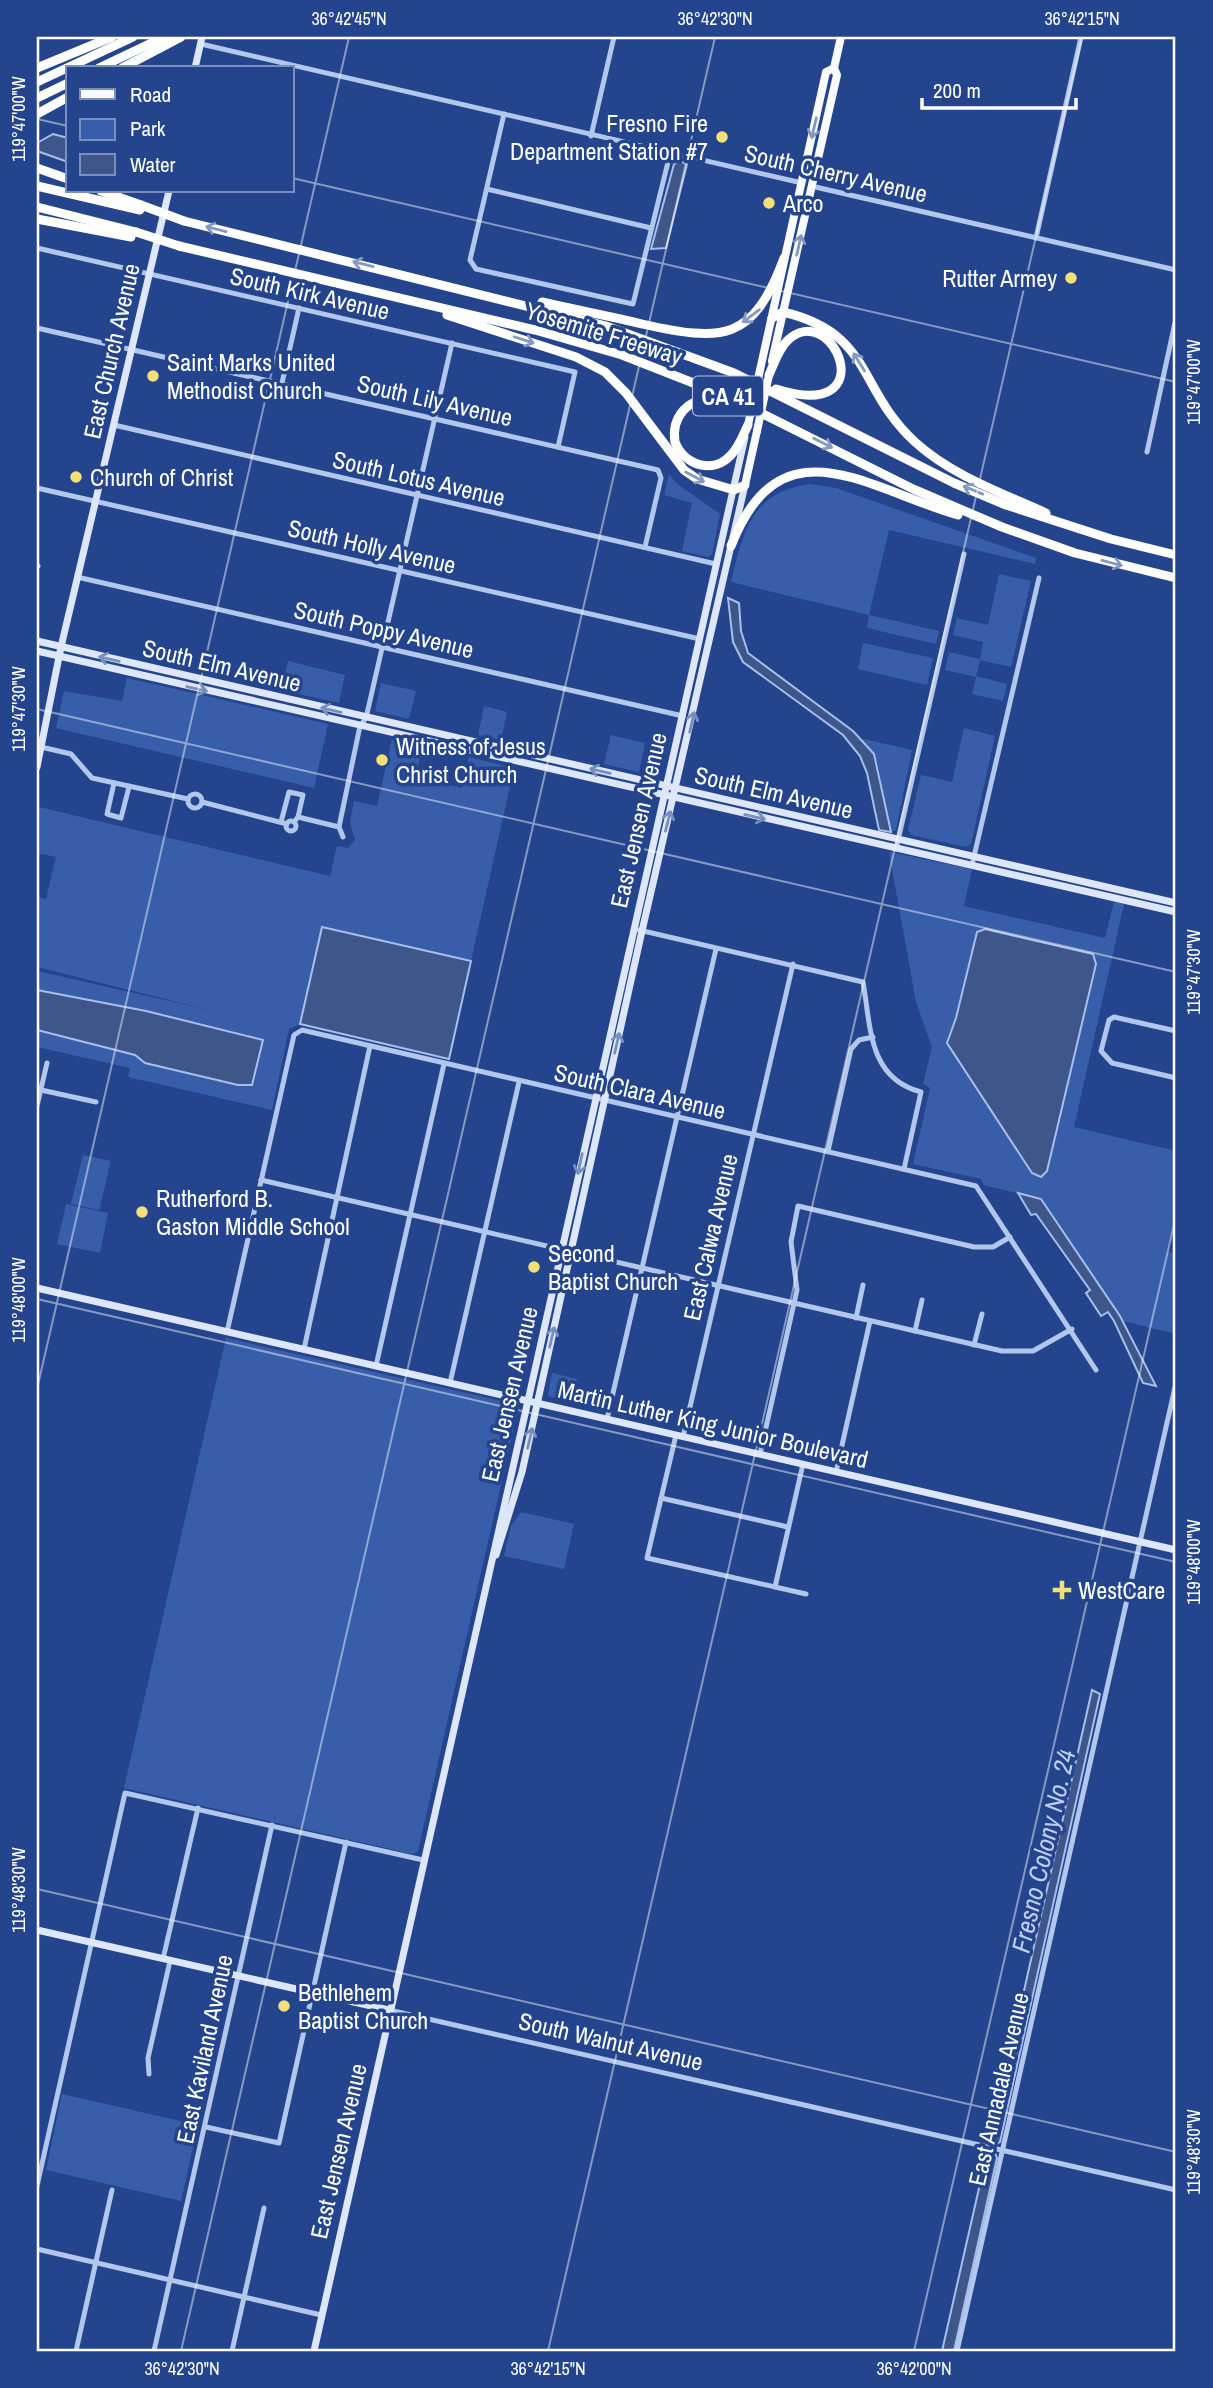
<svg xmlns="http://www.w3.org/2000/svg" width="1213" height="2388" viewBox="0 0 1213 2388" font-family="'Archivo Narrow',sans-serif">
  <rect width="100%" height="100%" fill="#24458d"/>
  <!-- green -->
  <g fill="#385eaa">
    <path d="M669,474L676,483L720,514L712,554L709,557L682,551L692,503L664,495Z"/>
    <path d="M810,484L836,488L1036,558L1035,564L889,530L869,615L939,631L936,644L867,628L869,615L731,582C743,532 752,491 810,484Z"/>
    <path d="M999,574L1031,581L1011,667L980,660L976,676L1007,684L1003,701L972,694L976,677L945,670L949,652L980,659L983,642L953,635L957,618L988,625Z"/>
    <path d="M863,643L933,658L927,685L858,669Z"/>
    <path d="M288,661L345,675L339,703L281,690Z"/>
    <path d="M127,678L328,724L314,788L56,728L64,691L122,701Z"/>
    <path d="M381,683L416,691L409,719L375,711Z"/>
    <path d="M484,706L507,712L501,740L478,735Z"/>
    <path d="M964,728L995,736L971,844L966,847L911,835L908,830L921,775L952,782Z"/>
    <path d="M611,735L645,743L639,772L604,764Z"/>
    <path d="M859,738L912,750L896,830L891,832L877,761Z"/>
    <path d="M392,739L422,746L416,777L462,788L469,757L514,768L471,961L322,928L300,1024L289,1029L272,1110L128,1077L130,1068L37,1047V971L209,1010L37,967V897L46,899L56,857L37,853L39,807L330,876L337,846L348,848L355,840L350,822L354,801L377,806Z"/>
    <path d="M889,852L972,869L964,906L1105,938L1114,902L1124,904L1074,1127L1176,1151V1211L1167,1252L1176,1254V1334L1123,1321L1041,1199L984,1185L981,1179L913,1164L930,1088L923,1084L932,1047L916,1002Z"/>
    <path d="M83,1155L111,1161L99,1210L71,1204Z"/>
    <path d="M66,1204L108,1213L100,1253L57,1244Z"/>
    <path d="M226,1338L519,1405L418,1851L412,1854L124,1788Z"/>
    <path d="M552,1373L577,1379L571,1403L548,1396Z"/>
    <path d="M521,1512L574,1524L564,1569L504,1556L511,1526Z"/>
    <path d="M62,2094L198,2125L181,2201L46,2170Z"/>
  </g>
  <!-- water -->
  <g fill="#3e568a" stroke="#a7bfec" stroke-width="2">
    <path d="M53,134L68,138V162L37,151V143Z"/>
    <path d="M680,161L687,164L666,248L651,249L674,164Z"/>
    <path d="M728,598L739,603L741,631L748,653L853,731L874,754L891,832L879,830L867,773L860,756L843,735L743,662L733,642Z"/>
    <path d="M322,927L471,961L449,1059L300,1024Z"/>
    <path d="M985,929L1093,954L1096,964L1047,1171L1041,1177L1032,1173L947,1043L956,1018L977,932Z"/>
    <path d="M37,990L146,1011L263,1040L252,1085H238L145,1063L135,1055L37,1030Z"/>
    <path d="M1018,1193L1041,1199L1120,1316L1156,1386L1143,1383L1114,1321L1108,1312L1101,1316L1086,1293L1090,1290L1036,1214L1031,1215Z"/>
    <path d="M1092,1690L1100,1694L1000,2142L997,2144L990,2141Z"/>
    <path d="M987,2153H995L997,2158L954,2351H942Z"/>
  </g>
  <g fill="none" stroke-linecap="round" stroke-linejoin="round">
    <!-- street -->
    <g stroke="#b3c6eb" stroke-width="5">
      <path d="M201,44L802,183"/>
      <path d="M504,114L470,260L476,269L633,304L670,154"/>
      <path d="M591,136L614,37"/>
      <path d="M811,186L1176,270"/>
      <path d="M487,189L651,228"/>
      <path d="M1036,238L1081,37"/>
      <path d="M37,248L575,372L558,447"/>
      <path d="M37,328L658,470L661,478L645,547"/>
      <path d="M282,383L299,308"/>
      <path d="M114,425L716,564"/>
      <path d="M1147,452L1176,318"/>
      <path d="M37,488L700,639"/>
      <path d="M37,566H38"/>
      <path d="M77,577L683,716"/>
      <path d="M41,747L71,754L92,778L188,799"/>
      <path d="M114,783L107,814L121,818L129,787"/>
      <circle cx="195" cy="801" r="7"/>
      <path d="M202,802L287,824"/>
      <circle cx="291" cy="826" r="5"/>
      <path d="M281,822L289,792L303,795L298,817"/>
      <path d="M294,822L298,817L339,827"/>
      <path d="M343,837L339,827L360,726L366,718L452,343"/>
      <path d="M896,849L964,554"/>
      <path d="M972,865L1039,578"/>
      <path d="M639,930L863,982C871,1027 868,1078 921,1092L904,1169"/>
      <path d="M1176,1031L1114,1017L1109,1020L1101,1051L1112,1063L1176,1078"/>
      <path d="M41,1090L96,1102"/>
      <path d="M37,1106L47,1063"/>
      <path d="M828,1151L851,1049L859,1040L873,1037"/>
      <path d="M261,1180L1002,1351H1033L1072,1329"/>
      <path d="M856,1318L863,1285"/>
      <path d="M915,1331L922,1300"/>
      <path d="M227,1332L294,1035L302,1030L976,1186L1096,1370"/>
      <path d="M974,1345L982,1314"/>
      <path d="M304,1349L370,1046"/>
      <path d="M376,1366L444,1064"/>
      <path d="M450,1383L519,1082"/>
      <path d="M607,1419L716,949"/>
      <path d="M676,1435L647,1558L806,1594"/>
      <path d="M683,1437L793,964"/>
      <path d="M760,1454L797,1290L791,1242L798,1206L974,1247H993L1010,1237"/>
      <path d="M836,1472L870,1321"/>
      <path d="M661,1498L788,1527"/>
      <path d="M775,1587L803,1464"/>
      <path d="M163,1959L198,1808"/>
      <path d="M389,2010L1176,2190"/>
      <path d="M149,2074L148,2058L170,1961"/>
      <path d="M206,2127L279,2143L346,1842"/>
      <path d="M37,2186L125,1793L423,1860"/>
      <path d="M37,2249L321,2315"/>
      <path d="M76,2351L112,2190"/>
      <path d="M154,2351L272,1825"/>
      <path d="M232,2351L264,2208"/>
      <path d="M957,2351L1176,1383"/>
    </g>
    <!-- secondary -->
    <g stroke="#dee7f9" stroke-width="7">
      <path d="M195,68L202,37"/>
      <path d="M37,641L1176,903"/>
      <path d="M37,651L1176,912"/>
      <path d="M37,767L61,647L169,191"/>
      <path d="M37,1288L1176,1550"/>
      <path d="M496,1555L522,1472L642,931L745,485"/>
      <path d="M37,1930L389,2010"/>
      <path d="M314,2351L745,437"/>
    </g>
    <!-- primary -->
    <g stroke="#f8fafe" stroke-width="8">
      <path d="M772,361L837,75L834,68L841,37"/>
      <path d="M760,370L826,72L834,68"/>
      <path d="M745,485L757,431"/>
    </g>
    <!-- highway -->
    <g stroke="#fff" stroke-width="9">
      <path d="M37,68L112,37"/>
      <path d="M99,68L164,37"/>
      <path d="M122,68L181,37"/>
      <path d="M37,82L133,37"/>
      <path d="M37,98L68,83"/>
      <path d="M37,114L68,97"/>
      <path d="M37,168L68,179"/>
      <path d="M37,186L140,210"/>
      <path d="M101,191L141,205"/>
      <path d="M37,207L136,232"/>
      <path d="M37,219L131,237"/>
      <path d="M184,221L606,326L734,373L954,483L1006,505L1111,539L1176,555"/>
      <path d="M179,246L535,330L622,355L729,397L913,489L1002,527L1075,553L1176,578"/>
      <path d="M542,302C576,310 609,316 642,324C723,342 753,342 784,258"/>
      <path d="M447,315L576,357L605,372L626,393L684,470L697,479L734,490L745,485"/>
      <path d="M772,318L783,312C873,333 857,389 915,442C951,475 1002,493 1046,513"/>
      <path d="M769,375C774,364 778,350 787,341C832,296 887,424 776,389"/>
      <path d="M748,425C743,435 739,447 731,455C713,475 684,465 675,442C671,418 688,396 714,400C726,402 739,409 751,413"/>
      <path d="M731,546C781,419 865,488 958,515"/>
    </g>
    <!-- primary-bridge -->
    <g stroke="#f8fafe" stroke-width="8">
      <path d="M748,425L760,370"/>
      <path d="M757,431L769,375"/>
    </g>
    <!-- highway-bridge -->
    <g stroke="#fff" stroke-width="9">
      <path d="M141,205L184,221"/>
      <path d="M136,232L179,246"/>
    </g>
  </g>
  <!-- one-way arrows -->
  <defs><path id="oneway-shaft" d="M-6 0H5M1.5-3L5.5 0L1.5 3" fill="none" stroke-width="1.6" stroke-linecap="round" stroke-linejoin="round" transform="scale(1.75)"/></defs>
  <g stroke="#8396c0">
    <use href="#oneway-shaft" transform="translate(814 128) rotate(103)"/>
    <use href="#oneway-shaft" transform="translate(799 245) rotate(-77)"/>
  </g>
  <g stroke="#8799c0">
    <use href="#oneway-shaft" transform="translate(216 229) rotate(-166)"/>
    <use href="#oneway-shaft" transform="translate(363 264) rotate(-166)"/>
    <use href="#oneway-shaft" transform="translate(751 316) rotate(143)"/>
    <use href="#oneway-shaft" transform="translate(524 340) rotate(18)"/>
    <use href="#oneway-shaft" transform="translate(859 362) rotate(-122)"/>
    <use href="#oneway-shaft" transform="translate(823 443) rotate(27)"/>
    <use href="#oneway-shaft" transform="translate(695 477) rotate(28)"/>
    <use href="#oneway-shaft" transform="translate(973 490) rotate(-157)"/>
    <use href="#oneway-shaft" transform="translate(1112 563) rotate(15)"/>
  </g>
  <g stroke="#788ebe">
    <use href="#oneway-shaft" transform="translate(109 659) rotate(-167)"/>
    <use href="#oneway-shaft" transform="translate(197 689) rotate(13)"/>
    <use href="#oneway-shaft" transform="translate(331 710) rotate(-167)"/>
    <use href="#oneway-shaft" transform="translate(692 722) rotate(-77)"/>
    <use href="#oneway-shaft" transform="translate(600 771) rotate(-167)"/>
    <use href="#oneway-shaft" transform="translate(755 817) rotate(13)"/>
    <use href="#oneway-shaft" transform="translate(668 821) rotate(-76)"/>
    <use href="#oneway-shaft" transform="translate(617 1043) rotate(-77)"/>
    <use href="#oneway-shaft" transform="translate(580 1164) rotate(102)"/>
    <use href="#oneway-shaft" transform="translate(552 1337) rotate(-77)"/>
    <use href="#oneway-shaft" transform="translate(530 1438) rotate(-77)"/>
  </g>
  <!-- ticks -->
  <path fill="none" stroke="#fff" stroke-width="2" stroke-opacity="0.45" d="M37,119L68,126M292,178L1176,382M37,709L1176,972M37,1299L1176,1562M37,1389L349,37M37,1889L1176,2152M181,2351L715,37M548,2351L1082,37M914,2351L1176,1216"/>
  <!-- markers -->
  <g fill="#f5e077" stroke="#24458d" stroke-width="2.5">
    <circle cx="722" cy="137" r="7"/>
    <circle cx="769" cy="203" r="7"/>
    <circle cx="1071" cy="278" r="7"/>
    <circle cx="153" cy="376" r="7"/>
    <circle cx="76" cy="477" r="7"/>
    <circle cx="382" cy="760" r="7"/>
    <circle cx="142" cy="1212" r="7"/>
    <circle cx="534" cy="1267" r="7"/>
    <path d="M1058.5 1579.5h7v7h7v7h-7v7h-7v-7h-7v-7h7z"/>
    <circle cx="284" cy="2006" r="7"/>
  </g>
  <g text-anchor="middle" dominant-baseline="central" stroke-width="7" stroke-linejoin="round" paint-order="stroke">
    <!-- shield labels -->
    <rect fill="#24458d" stroke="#bdc7dd" stroke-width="2" x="693" y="376.5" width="70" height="39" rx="5"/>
    <g font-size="23" font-weight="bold" fill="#fff">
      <text x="728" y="396">CA 41</text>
    </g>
    <!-- poi labels -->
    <g font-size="24" fill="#fff" stroke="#24458d" text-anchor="start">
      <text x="708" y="123" text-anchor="end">Fresno Fire<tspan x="708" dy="28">Department Station #7</tspan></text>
      <text x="783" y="203">Arco</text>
      <text x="1057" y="278" text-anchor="end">Rutter Armey</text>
      <text x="167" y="362">Saint Marks United<tspan x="167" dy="28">Methodist Church</tspan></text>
      <text x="90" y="477">Church of Christ</text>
      <text x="396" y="746">Witness of Jesus<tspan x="396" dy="28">Christ Church</tspan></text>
      <text x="156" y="1198">Rutherford B.<tspan x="156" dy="28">Gaston Middle School</tspan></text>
      <text x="548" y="1253">Second<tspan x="548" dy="28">Baptist Church</tspan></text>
      <text x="1078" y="1590">WestCare</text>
      <text x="298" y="1992">Bethlehem<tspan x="298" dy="28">Baptist Church</tspan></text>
    </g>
    <!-- street labels -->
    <g font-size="24" fill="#fff" stroke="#24458d">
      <text transform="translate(836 173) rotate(13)">South Cherry Avenue</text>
      <text transform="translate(310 293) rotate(13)">South Kirk Avenue</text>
      <text transform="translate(604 333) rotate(17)">Yosemite Freeway</text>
      <text transform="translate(111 351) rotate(-77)">East Church Avenue</text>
      <text transform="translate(435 400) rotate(13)">South Lily Avenue</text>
      <text transform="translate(419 478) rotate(13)">South Lotus Avenue</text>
      <text transform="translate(372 546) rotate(13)">South Holly Avenue</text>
      <text transform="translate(384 629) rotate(13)">South Poppy Avenue</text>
      <text transform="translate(222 665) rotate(13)">South Elm Avenue</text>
      <text transform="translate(774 792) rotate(13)">South Elm Avenue</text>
      <text transform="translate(638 820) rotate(-77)">East Jensen Avenue</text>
      <text transform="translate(640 1091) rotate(13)">South Clara Avenue</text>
      <text transform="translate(710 1237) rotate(-77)">East Calwa Avenue</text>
      <text transform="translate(509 1394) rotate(-77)">East Jensen Avenue</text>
      <text transform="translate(713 1424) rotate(13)">Martin Luther King Junior Boulevard</text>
      <text transform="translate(611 2041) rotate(13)">South Walnut Avenue</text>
      <text transform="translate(204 2049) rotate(-78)">East Kaviland Avenue</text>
      <text transform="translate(998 2089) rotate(-77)">East Annadale Avenue</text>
      <text transform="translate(338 2151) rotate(-77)">East Jensen Avenue</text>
    </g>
    <!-- water labels -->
    <g font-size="26" font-style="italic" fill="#bfd0f2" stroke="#24458d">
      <text transform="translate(1043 1851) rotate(-77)">Fresno Colony No. 24</text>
    </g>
  </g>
  <!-- border -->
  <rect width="1213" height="2388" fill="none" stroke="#24458d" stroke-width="77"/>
  <!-- legend -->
  <rect x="66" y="66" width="228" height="126" fill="#24458d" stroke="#7c8fbb" stroke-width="2"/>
  <rect x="80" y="89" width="35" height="10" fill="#f8fafe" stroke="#7c8fbb" stroke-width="2"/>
  <text x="130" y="102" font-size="21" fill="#ffffff">Road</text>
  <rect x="80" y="119" width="35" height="21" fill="#385eaa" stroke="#7c8fbb" stroke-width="2"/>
  <text x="130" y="136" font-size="21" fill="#ffffff">Park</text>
  <rect x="80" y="154" width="35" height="21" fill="#3e568a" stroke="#7c8fbb" stroke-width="2"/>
  <text x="130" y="172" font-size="21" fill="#ffffff">Water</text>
  <!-- scale -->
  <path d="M922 98v10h154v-10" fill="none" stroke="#ffffff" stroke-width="3.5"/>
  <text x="933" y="98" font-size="21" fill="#ffffff" stroke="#24458d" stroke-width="5" paint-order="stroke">200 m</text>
  <rect x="38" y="38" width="1136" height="2312" fill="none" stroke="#fff" stroke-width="2.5"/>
  <g font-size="18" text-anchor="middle" fill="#fff">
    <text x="349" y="25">36°42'45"N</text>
    <text x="715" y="25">36°42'30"N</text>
    <text x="1082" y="25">36°42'15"N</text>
    <text transform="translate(19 119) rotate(-90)" y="6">119°47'00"W</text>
    <text transform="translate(1194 382) rotate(-90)" y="6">119°47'00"W</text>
    <text transform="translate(19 709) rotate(-90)" y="6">119°47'30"W</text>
    <text transform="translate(1194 972) rotate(-90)" y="6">119°47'30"W</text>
    <text transform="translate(19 1300) rotate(-90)" y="6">119°48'00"W</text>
    <text transform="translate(1194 1562) rotate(-90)" y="6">119°48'00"W</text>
    <text transform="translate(19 1890) rotate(-90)" y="6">119°48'30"W</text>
    <text transform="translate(1194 2152) rotate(-90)" y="6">119°48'30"W</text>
    <text x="182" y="2375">36°42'30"N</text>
    <text x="548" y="2375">36°42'15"N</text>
    <text x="914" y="2375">36°42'00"N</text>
  </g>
</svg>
